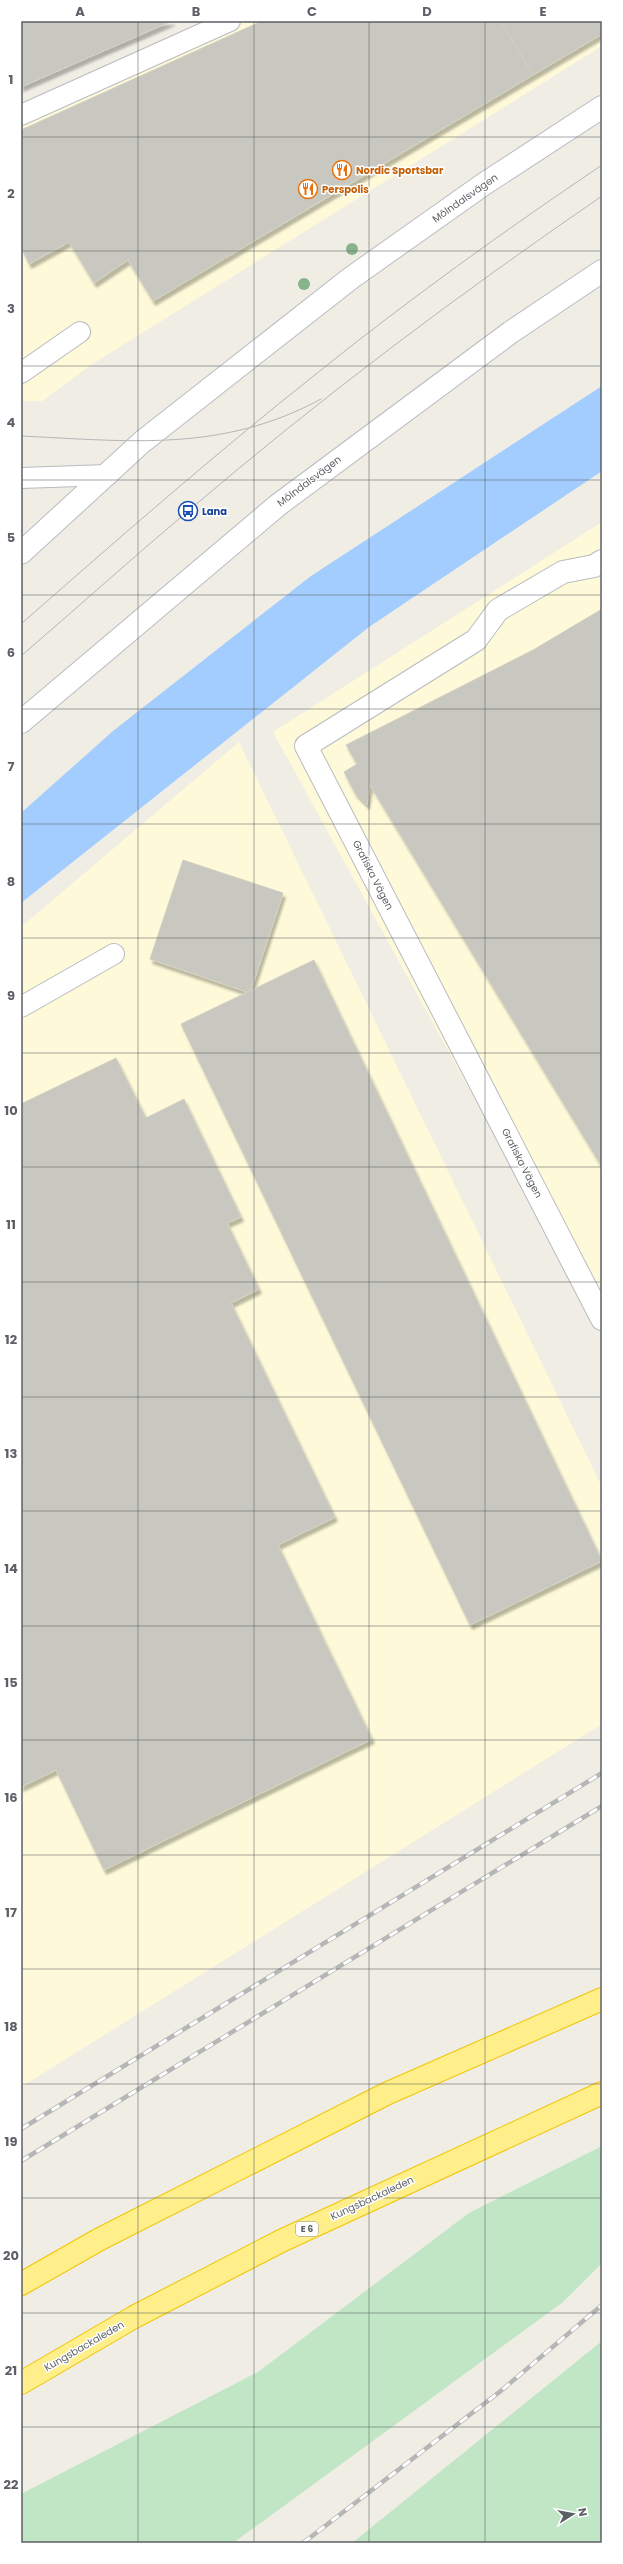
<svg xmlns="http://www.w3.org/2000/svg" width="623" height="2564" viewBox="0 0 623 2564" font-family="Poppins,sans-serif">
  <defs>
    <filter id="shadow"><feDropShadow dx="2.5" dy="4.5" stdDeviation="1" flood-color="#0004"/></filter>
  </defs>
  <rect width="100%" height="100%" fill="#efede4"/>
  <!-- commercial -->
  <g fill="#fefad9">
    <path d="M212,21H602V46L94,363L42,401H21V105Z"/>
    <path d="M602,522V1331L273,732Z"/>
    <path d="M239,742L602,1487V1724L21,2087V927Z"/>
  </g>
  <!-- green -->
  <g fill="#c0e6c5">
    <path d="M602,2146V2263L563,2302L233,2543H21V2494L258,2372L469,2213Z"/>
    <path d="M602,2341V2543H352Z"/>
  </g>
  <!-- water -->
  <path fill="#a3ccff" d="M602,386V471L369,627L21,903V813L113,731L311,576Z"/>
  <!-- building -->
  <g fill="#c9c8c0" stroke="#d3d0c2" filter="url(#shadow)">
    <path d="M21,21H172L21,87Z"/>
    <path d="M262,21H501L533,75L153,301L128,260L94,283L69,242L29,264L21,247V130Z"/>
    <path d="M501,21H602V34L533,75Z"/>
    <path d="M602,609V1167L370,785L367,805L355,793L344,772L357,764L346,745L533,650Z"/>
    <path d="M183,860L283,893L250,993L150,959Z"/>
    <path d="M314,960L602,1561L470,1625L181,1024Z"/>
    <path d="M116,1058L146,1118L184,1099L241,1217L227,1223L259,1289L231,1303L335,1517L278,1545L372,1739L104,1870L56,1770L21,1787V1104Z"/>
  </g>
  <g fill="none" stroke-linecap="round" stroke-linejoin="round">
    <!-- lane casing -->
    <g stroke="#b9bbc0" stroke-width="22">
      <g id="lane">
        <path d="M21,115L230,21"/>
        <path d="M21,373L80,332"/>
        <path d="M21,478L108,475"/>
        <path d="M21,1007L114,954"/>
      </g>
    </g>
    <!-- street casing -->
    <g stroke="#b9bbc0" stroke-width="24">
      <path id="street" d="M602,561L594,566L563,572L498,610L476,640L306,746L602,1319"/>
    </g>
    <!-- secondary casing -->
    <g stroke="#b9bcc2" stroke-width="24">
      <g id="secondary">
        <path d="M21,553L142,442L351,278L484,184L602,107"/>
        <path d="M21,722L278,505L511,332L602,271"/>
      </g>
    </g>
    <!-- highway casing -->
    <g stroke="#f2c400" stroke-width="24">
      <g id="highway">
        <path d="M21,2284L100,2239L388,2093L602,1999"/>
        <path d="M21,2383L134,2317L281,2241L602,2093"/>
      </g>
    </g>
    <!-- lane -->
    <use href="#lane" stroke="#fff" stroke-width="20"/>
    <!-- street -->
    <use href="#street" stroke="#fff" stroke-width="22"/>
    <!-- secondary -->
    <use href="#secondary" stroke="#fff" stroke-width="22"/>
    <!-- highway -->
    <use href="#highway" stroke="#feef8b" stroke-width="22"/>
    <!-- tram -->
    <g stroke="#b5b6b6" stroke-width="1">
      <path d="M21,436C129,441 222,453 321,399"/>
      <path d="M21,624C118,539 215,454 316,374C408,300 504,231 602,165"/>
      <path d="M21,656C77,608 131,559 187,512C319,399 459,294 602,196"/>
    </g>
    <!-- rail casing -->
    <g stroke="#b5b6b6" stroke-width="4.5">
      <g id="rail">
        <path d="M21,2129L602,1773"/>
        <path d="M21,2161L602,1806"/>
        <path d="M303,2543L502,2390L602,2305"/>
      </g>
    </g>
    <!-- rail -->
    <use href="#rail" stroke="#fff" stroke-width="3" stroke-dasharray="9" stroke-linecap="butt"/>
  </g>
  <!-- trees -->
  <g fill="#88b38a">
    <circle cx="352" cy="249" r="6"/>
    <circle cx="304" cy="284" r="6"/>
  </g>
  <!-- grid -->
  <path fill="none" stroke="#5c5f65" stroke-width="1" stroke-opacity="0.55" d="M138,21V2543M254,21V2543M369,21V2543M485,21V2543M21,137H602M21,251H602M21,366H602M21,480H602M21,595H602M21,709H602M21,824H602M21,938H602M21,1053H602M21,1167H602M21,1282H602M21,1397H602M21,1511H602M21,1626H602M21,1740H602M21,1855H602M21,1969H602M21,2084H602M21,2198H602M21,2313H602M21,2427H602"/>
  <!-- icons -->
  <defs>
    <g id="restaurant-ring" transform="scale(1)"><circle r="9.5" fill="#fff" stroke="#e8710a" stroke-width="1.5"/><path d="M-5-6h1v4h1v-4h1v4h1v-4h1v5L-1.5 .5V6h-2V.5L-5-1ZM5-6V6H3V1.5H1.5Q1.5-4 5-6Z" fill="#e8710a"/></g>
    <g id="bus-ring" transform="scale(1)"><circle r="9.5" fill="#fff" stroke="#1a4fb4" stroke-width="1.5"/><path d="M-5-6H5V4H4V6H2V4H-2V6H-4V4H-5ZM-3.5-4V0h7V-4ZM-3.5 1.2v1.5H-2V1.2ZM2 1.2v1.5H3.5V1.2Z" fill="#1a4fb4"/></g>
  </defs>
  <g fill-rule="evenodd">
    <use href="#restaurant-ring" x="342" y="170"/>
    <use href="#restaurant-ring" x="308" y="189"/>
    <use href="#bus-ring" x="188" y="511"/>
  </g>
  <g text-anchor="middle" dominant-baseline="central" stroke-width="3" stroke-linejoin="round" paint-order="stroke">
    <!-- shield labels -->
    <rect fill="#fff" stroke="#8d8f93" stroke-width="1" x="296" y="2222" width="22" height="14" rx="3"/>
    <g font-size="9" font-weight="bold" fill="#5c5f65">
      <text x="307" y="2229">E 6</text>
    </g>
    <!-- food labels -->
    <g font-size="10" font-weight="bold" fill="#c56008" stroke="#fff" text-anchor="start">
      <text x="356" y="170">Nordic Sportsbar</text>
      <text x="322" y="189">Perspolis</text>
    </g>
    <!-- street labels -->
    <g font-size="10" fill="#5c5f65" stroke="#fff">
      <text transform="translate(465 198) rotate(-35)">Mölndalsvägen</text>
      <text transform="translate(309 481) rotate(-37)">Mölndalsvägen</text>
      <text transform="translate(373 875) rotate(63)">Grafiska Vägen</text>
      <text transform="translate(522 1163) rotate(63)">Grafiska Vägen</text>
      <text transform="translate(372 2198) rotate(-25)">Kungsbackaleden</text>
      <text transform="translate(84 2346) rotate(-30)">Kungsbackaleden</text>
    </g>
    <!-- transit labels -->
    <g font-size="10" font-weight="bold" fill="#164399" stroke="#fff" text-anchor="start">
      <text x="202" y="511">Lana</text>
    </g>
  </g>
  <!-- border -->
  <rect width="623" height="2564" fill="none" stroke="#ffffff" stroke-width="44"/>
  <!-- north arrow -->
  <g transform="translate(573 2514) rotate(79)" stroke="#ffffff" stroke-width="3" paint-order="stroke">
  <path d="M0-3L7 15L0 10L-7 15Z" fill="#5c5f65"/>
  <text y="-6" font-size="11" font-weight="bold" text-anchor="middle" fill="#5c5f65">N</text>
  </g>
  <rect x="22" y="22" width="579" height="2520" fill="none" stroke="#5c5f65" stroke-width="1.5"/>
  <g font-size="13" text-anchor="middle" font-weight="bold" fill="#5c5f65">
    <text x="80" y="16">A</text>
    <text x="196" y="16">B</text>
    <text x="312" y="16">C</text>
    <text x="427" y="16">D</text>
    <text x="543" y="16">E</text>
    <text x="11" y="84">1</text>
    <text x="11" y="198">2</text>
    <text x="11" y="313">3</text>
    <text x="11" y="427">4</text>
    <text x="11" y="542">5</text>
    <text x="11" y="657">6</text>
    <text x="11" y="771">7</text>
    <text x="11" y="886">8</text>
    <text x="11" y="1000">9</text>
    <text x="11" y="1115">10</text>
    <text x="11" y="1229">11</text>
    <text x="11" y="1344">12</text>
    <text x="11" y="1458">13</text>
    <text x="11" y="1573">14</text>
    <text x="11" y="1687">15</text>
    <text x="11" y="1802">16</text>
    <text x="11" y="1917">17</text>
    <text x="11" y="2031">18</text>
    <text x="11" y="2146">19</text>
    <text x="11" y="2260">20</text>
    <text x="11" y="2375">21</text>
    <text x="11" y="2489">22</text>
  </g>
</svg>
